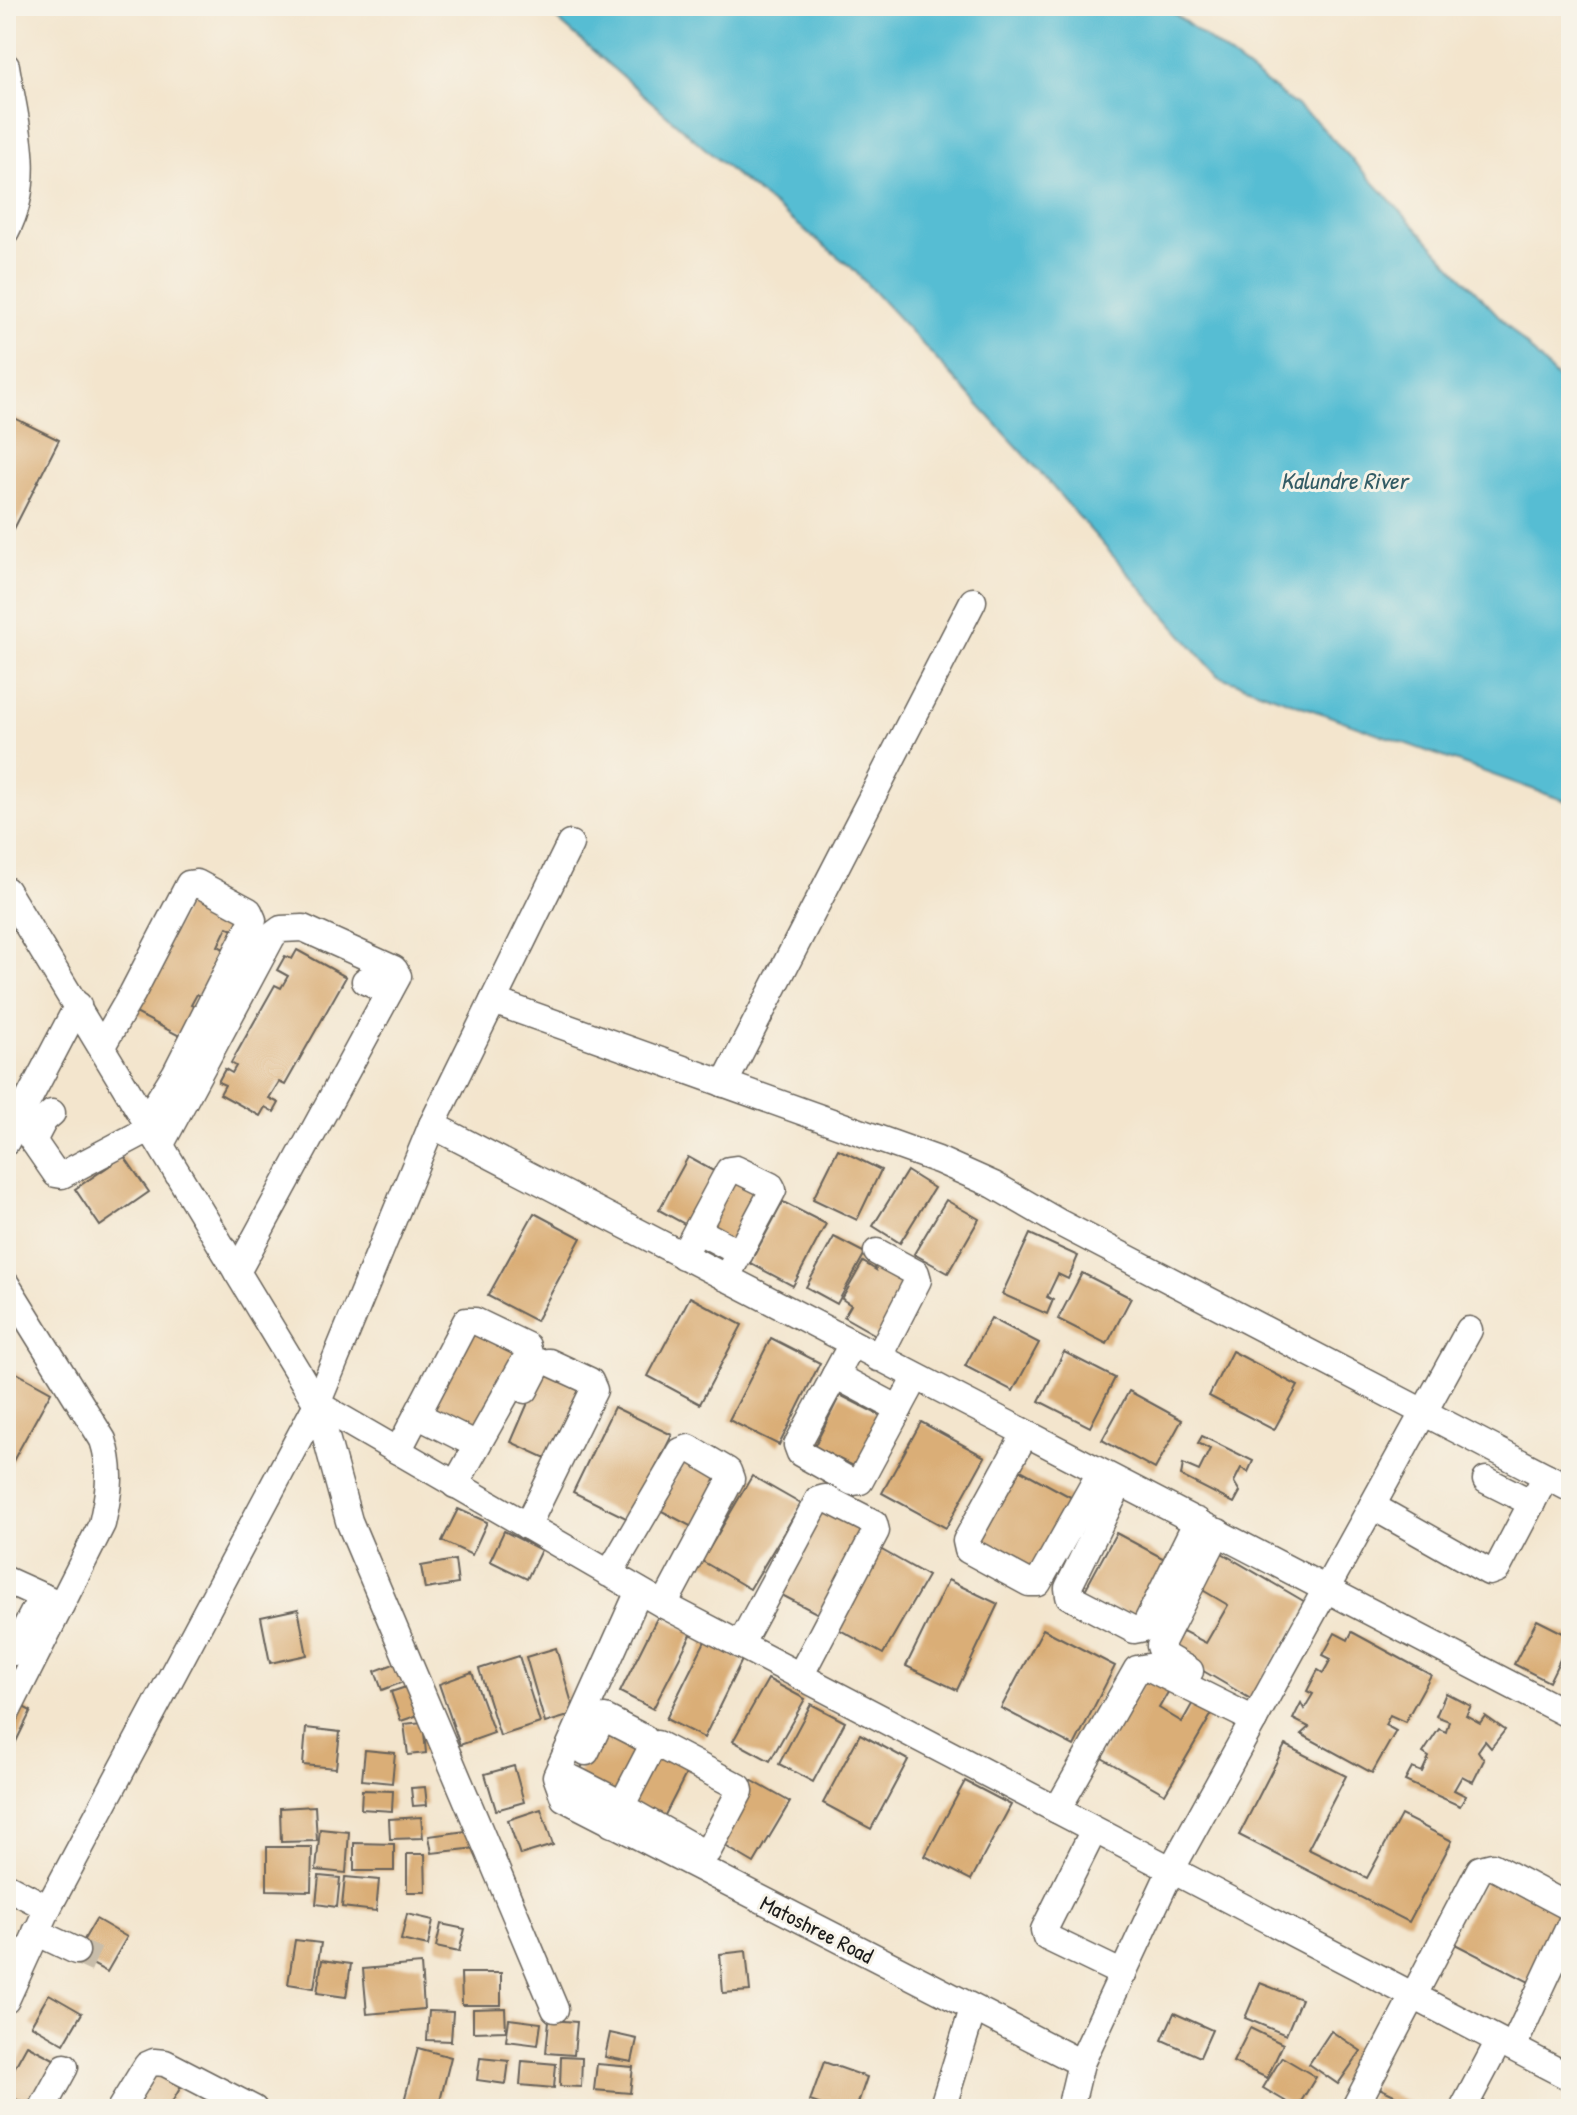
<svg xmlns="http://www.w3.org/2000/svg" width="1577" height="2115" viewBox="0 0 1577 2115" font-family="'Patrick Hand',sans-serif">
  <rect width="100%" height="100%" fill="#f7f3e8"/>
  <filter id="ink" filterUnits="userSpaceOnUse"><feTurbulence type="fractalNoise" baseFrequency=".0125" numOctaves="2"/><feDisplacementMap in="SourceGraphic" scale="16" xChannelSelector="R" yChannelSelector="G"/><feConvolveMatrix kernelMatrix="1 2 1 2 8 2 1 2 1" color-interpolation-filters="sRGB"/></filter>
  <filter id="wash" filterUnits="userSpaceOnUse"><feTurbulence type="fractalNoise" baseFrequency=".006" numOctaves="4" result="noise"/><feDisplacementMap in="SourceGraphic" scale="32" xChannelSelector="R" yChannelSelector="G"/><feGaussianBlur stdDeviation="1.8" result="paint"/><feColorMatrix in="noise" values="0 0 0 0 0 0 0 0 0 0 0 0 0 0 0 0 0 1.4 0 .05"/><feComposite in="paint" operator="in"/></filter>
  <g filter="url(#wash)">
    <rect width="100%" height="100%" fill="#f3e5cd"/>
    <!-- water -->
    <path fill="#56bdd3" stroke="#396c78" stroke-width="2" d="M546,6H1164L1315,120L1571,393V803L1218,676L1024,454L852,268L732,172L553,16Z"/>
    <g id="blocks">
      <!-- building -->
      <g fill="#daae77">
        <path d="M6,414L59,440L14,529L6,525Z"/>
        <path d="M195,889L247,915L238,932L227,927L218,946L228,951L204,998L197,994L191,1005L204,1012L189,1041L132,1011Z"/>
        <path d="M297,950L346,977L285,1085L279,1082L269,1098L279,1103L274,1112L265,1107L260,1116L220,1094L225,1085L218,1082L225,1069L232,1073L236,1066L231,1063L275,985L281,988L288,976L277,970L285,956L292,959Z"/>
        <path d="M838,1149L881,1170L857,1220L813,1199Z"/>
        <path d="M124,1156L149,1192L100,1226L75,1189Z"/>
        <path d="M688,1157L717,1173L688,1226L659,1210Z"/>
        <path d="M733,1170L768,1187L738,1248L703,1231Z"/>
        <path d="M907,1171L934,1188L900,1243L873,1226Z"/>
        <path d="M946,1200L979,1219L948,1273L914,1254Z"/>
        <path d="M783,1202L826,1224L793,1286L750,1263Z"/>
        <path d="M534,1213L581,1238L536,1321L488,1296Z"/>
        <path d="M1030,1234L1078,1256L1068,1279L1058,1274L1047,1297L1053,1300L1047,1314L1002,1294Z"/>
        <path d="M834,1237L865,1253L837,1304L806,1287Z"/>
        <path d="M871,1253L915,1278L881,1338L844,1317L851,1305L842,1299L863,1262L876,1270Z"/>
        <path d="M1082,1273L1131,1298L1107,1344L1058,1319Z"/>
        <path d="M690,1297L742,1325L700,1404L648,1376Z"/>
        <path d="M991,1318L1039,1343L1013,1391L965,1366Z"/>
        <path d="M472,1324L524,1352L478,1438L426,1410Z"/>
        <path d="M771,1338L820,1363L779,1445L729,1420Z"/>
        <path d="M1232,1351L1298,1386L1274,1430L1209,1396Z"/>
        <path d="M1064,1352L1115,1378L1090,1427L1039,1401Z"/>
        <path d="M543,1368L587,1388L554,1462L511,1442Z"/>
        <path d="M15,1372L51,1392L8,1470L6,1469V1388Z"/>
        <path d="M1129,1391L1182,1420L1155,1469L1102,1440Z"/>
        <path d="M840,1395L887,1419L862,1470L814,1447Z"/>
        <path d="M614,1407L672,1435L630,1520L573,1492Z"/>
        <path d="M921,1422L985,1457L946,1528L882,1493Z"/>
        <path d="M1202,1436L1253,1461L1248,1472L1241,1468L1234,1482L1240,1492L1234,1503L1181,1476L1183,1464L1199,1471L1210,1449L1198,1443Z"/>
        <path d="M687,1457L725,1479L694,1528L658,1509Z"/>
        <path d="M1015,1467L1076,1500L1035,1574L974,1541Z"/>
        <path d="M752,1476L801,1504L750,1589L702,1561Z"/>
        <path d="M825,1504L871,1528L824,1617L778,1593Z"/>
        <path d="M458,1509L487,1522L472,1555L442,1541Z"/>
        <path d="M504,1531L541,1550L527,1579L490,1561Z"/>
        <path d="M1116,1533L1170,1562L1138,1620L1085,1590Z"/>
        <path d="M880,1549L928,1576L883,1654L835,1627Z"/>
        <path d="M1220,1552L1307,1603L1251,1699L1171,1652L1183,1631L1206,1643L1228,1605L1199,1588Z"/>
        <path d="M455,1560L458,1584L425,1589L421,1566Z"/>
        <path d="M948,1580L998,1604L957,1690L906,1666Z"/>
        <path d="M298,1609L307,1655L270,1663L261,1617Z"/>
        <path d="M658,1616L692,1633L653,1709L620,1692Z"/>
        <path d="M1537,1620L1571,1637L1549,1682L1514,1664Z"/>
        <path d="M1043,1629L1115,1666L1074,1746L1001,1708Z"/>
        <path d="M1352,1632L1431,1675L1405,1722L1390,1715L1385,1725L1396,1731L1372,1773L1301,1734L1309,1727L1293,1719L1301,1703L1304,1709L1313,1694L1307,1691L1318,1670L1323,1673L1331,1659L1323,1655L1335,1633L1348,1640Z"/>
        <path d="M705,1641L742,1660L704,1738L666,1719Z"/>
        <path d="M556,1648L575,1714L545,1723L526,1657Z"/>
        <path d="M519,1656L540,1723L500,1736L479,1669Z"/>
        <path d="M399,1662L406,1681L382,1690L375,1671Z"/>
        <path d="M472,1672L494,1733L460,1745L439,1684Z"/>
        <path d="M1148,1674L1171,1687L1159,1708L1182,1722L1195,1699L1214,1710L1165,1794L1100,1757Z"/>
        <path d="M768,1679L805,1699L770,1761L733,1741Z"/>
        <path d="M415,1684L424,1713L401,1721L391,1692Z"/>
        <path d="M1446,1693L1471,1706L1466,1715L1480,1723L1485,1716L1505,1730L1491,1748L1485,1741L1478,1751L1484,1760L1473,1782L1462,1776L1454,1790L1466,1796L1460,1806L1405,1781L1412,1768L1422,1772L1429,1757L1423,1753L1439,1729L1446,1732L1449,1721L1436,1716Z"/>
        <path d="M811,1704L845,1722L813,1782L779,1764Z"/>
        <path d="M19,1705L31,1711L6,1762V1731Z"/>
        <path d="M423,1722L426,1753L408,1755L404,1724Z"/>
        <path d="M605,1723L642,1742L615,1796L577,1776Z"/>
        <path d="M306,1728L340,1732L336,1768L303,1765Z"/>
        <path d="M860,1734L908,1760L871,1829L823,1803Z"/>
        <path d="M1285,1745L1346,1776L1308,1849L1367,1878L1401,1815L1452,1841L1409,1922L1239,1835Z"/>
        <path d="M654,1748L690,1766L661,1823L626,1806Z"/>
        <path d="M365,1750L395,1753L392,1783L362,1780Z"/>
        <path d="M514,1766L524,1802L496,1810L485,1774Z"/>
        <path d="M751,1780L790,1802L754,1863L715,1840Z"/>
        <path d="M965,1781L1011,1805L971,1880L925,1856Z"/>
        <path d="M425,1787L427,1805L413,1806L411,1788Z"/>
        <path d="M362,1790L393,1791L392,1811L361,1809Z"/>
        <path d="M315,1806L317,1841L281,1842L280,1808Z"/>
        <path d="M541,1809L553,1845L520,1855L508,1820Z"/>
        <path d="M421,1817L423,1838L390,1839L389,1819Z"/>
        <path d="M320,1829L349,1832L346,1873L316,1870Z"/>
        <path d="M474,1830L476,1848L432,1853L429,1836Z"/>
        <path d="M354,1843L394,1844V1871H354Z"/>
        <path d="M267,1847H312L311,1891L267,1890Z"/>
        <path d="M407,1854H425L426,1892H407Z"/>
        <path d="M1489,1875L1564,1914L1529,1982L1453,1943Z"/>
        <path d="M319,1876L340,1878L337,1907L316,1904Z"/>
        <path d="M345,1877L379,1880L376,1911L342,1907Z"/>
        <path d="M407,1914L433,1920L428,1946L401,1940Z"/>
        <path d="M96,1919L127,1937L107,1972L75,1955Z"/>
        <path d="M441,1924L465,1929L459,1952L436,1947Z"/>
        <path d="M295,1940L321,1943L314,1988L288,1984Z"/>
        <path d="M746,1951L750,1991L723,1993L720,1954Z"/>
        <path d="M322,1960L351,1964L346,1997L317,1993Z"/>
        <path d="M421,1964L424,2009L367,2014L363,1969Z"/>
        <path d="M461,1973H501V2005H462Z"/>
        <path d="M1260,1983L1301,1999L1286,2035L1245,2018Z"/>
        <path d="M49,1994L82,2013L64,2044L31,2025Z"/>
        <path d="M505,2008L506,2031L473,2032V2009Z"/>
        <path d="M429,2011L453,2012L451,2041L427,2040Z"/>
        <path d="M1174,2013L1212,2030L1200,2057L1162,2040Z"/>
        <path d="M509,2019L541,2023L538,2045L506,2041Z"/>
        <path d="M549,2020L577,2022L574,2055L546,2053Z"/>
        <path d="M1250,2028L1283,2044L1267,2078L1233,2062Z"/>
        <path d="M1331,2031L1361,2051L1338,2084L1309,2064Z"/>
        <path d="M610,2033L637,2039L632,2062L605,2057Z"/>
        <path d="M27,2045L63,2064L34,2109L6,2094V2083Z"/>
        <path d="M418,2048L451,2057L438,2109H402Z"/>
        <path d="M561,2057L582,2058L581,2087L560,2086Z"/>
        <path d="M1282,2057L1316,2077L1297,2108L1263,2088Z"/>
        <path d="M480,2058L509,2061L506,2084L477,2080Z"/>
        <path d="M522,2061L556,2064L554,2088L520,2085Z"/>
        <path d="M824,2062L867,2077L856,2109H833L810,2101Z"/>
        <path d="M597,2064L633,2067L630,2093L594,2090Z"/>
        <path d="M155,2069L182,2085L168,2109H140L134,2105Z"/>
        <path d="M1375,2086L1424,2109H1365Z"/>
      </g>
    </g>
  </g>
  <g filter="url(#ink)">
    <use href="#blocks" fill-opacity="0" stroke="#67625a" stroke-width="2"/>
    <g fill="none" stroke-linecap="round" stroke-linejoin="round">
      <!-- minor-tunnel -->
      <path stroke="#c8bdaa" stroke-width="26" stroke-dasharray="26 13" stroke-linecap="butt" d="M76,1951L96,1960"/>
      <!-- minor casing -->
      <g stroke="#67625a" stroke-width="29">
        <g id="minor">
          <path d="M6,66C15,122 34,178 6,231"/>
          <path d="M6,890L317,1404L349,1521L555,2009"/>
          <path d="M365,981L389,992"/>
          <path d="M493,1001L938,1160L994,1185L1058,1222L1571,1489"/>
          <path d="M102,1046L132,994L189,884L197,883L249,911L253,920L175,1074L146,1120"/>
          <path d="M724,1084L973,601"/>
          <path d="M18,1119L56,1174L62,1175L151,1128"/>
          <path d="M432,1125L1571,1716"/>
          <path d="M33,1141L44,1120L52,1113"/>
          <path d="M6,1142L78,1005"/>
          <path d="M161,1144L273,935L281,929L303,928L394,969L398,976L237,1272"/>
          <path d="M697,1230L740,1253"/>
          <path d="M877,1252L916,1273L918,1280L878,1358"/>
          <path d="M683,1256L729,1170L736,1169L771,1186L773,1190L726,1278"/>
          <path d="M6,1284L103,1440C113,1471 109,1492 102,1524L6,1714"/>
          <path d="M852,1344L797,1445L800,1453L852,1482L860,1481L916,1377"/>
          <path d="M835,1375L899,1409"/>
          <path d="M525,1390L539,1363L549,1362L590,1381L594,1390L527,1526"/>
          <path d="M317,1404L664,1605L1571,2078"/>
          <path d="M417,1415L477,1445"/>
          <path d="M1025,1434L966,1541L968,1550L1029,1583H1038L1100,1473"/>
          <path d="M398,1451L466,1321H475L527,1346L529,1353L455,1485"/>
          <path d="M1486,1480L1532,1503"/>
          <path d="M1120,1483L1068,1588L1069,1596L1134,1630L1144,1628L1197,1521"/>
          <path d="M1372,1506L1489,1572L1497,1569L1546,1476"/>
          <path d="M609,1574L681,1451L689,1448L728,1471L731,1479L664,1605"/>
          <path d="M6,1580L57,1603"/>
          <path d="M639,1591L556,1776L564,1798L1081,2063"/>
          <path d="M740,1645L818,1500L825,1498L874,1523L876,1531L800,1676"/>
          <path d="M13,1652L42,1596"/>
          <path d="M1190,1671L1163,1655L1160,1646L1218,1532"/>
          <path d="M586,1752L601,1720L605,1718L644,1738"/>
          <path d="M573,1779L612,1799"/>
          <path d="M1057,1810L1137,1669L1148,1667L1254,1720"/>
          <path d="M612,1824L653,1745L657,1744L739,1787L740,1791L708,1851L702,1852L621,1806"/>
          <path d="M1094,1830L1044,1930L1046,1937L1123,1974"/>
          <path d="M6,1886L48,1908"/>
          <path d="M36,1932L76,1951"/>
          <path d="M6,2000L48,1908L317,1404L432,1125L570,844"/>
          <path d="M1513,2047L1571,1923"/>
          <path d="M42,2109L65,2067"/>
          <path d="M120,2109L147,2065L154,2062L165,2063L254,2109"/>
          <path d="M942,2109L973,2009"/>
          <path d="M1070,2109L1081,2063L1171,1870L1469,1330"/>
          <path d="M1354,2109L1480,1869L1492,1866L1571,1908"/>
          <path d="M1463,2109L1499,2041"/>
        </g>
      </g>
      <!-- minor -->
      <use href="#minor" stroke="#fff" stroke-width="26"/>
    </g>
  </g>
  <g text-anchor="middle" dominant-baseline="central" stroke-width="6" stroke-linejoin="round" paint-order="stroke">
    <!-- street labels -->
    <g font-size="22" fill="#1c1c1c" stroke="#f7f3e8">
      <text transform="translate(817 1929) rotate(27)">Matoshree Road</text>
    </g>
    <!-- water labels -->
    <g font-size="24" font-style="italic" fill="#335c65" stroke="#f7f3e8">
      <text x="1344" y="480">Kalundre River</text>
    </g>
  </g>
  <!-- margin -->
  <rect width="1577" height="2115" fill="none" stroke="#f7f3e8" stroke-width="32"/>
</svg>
